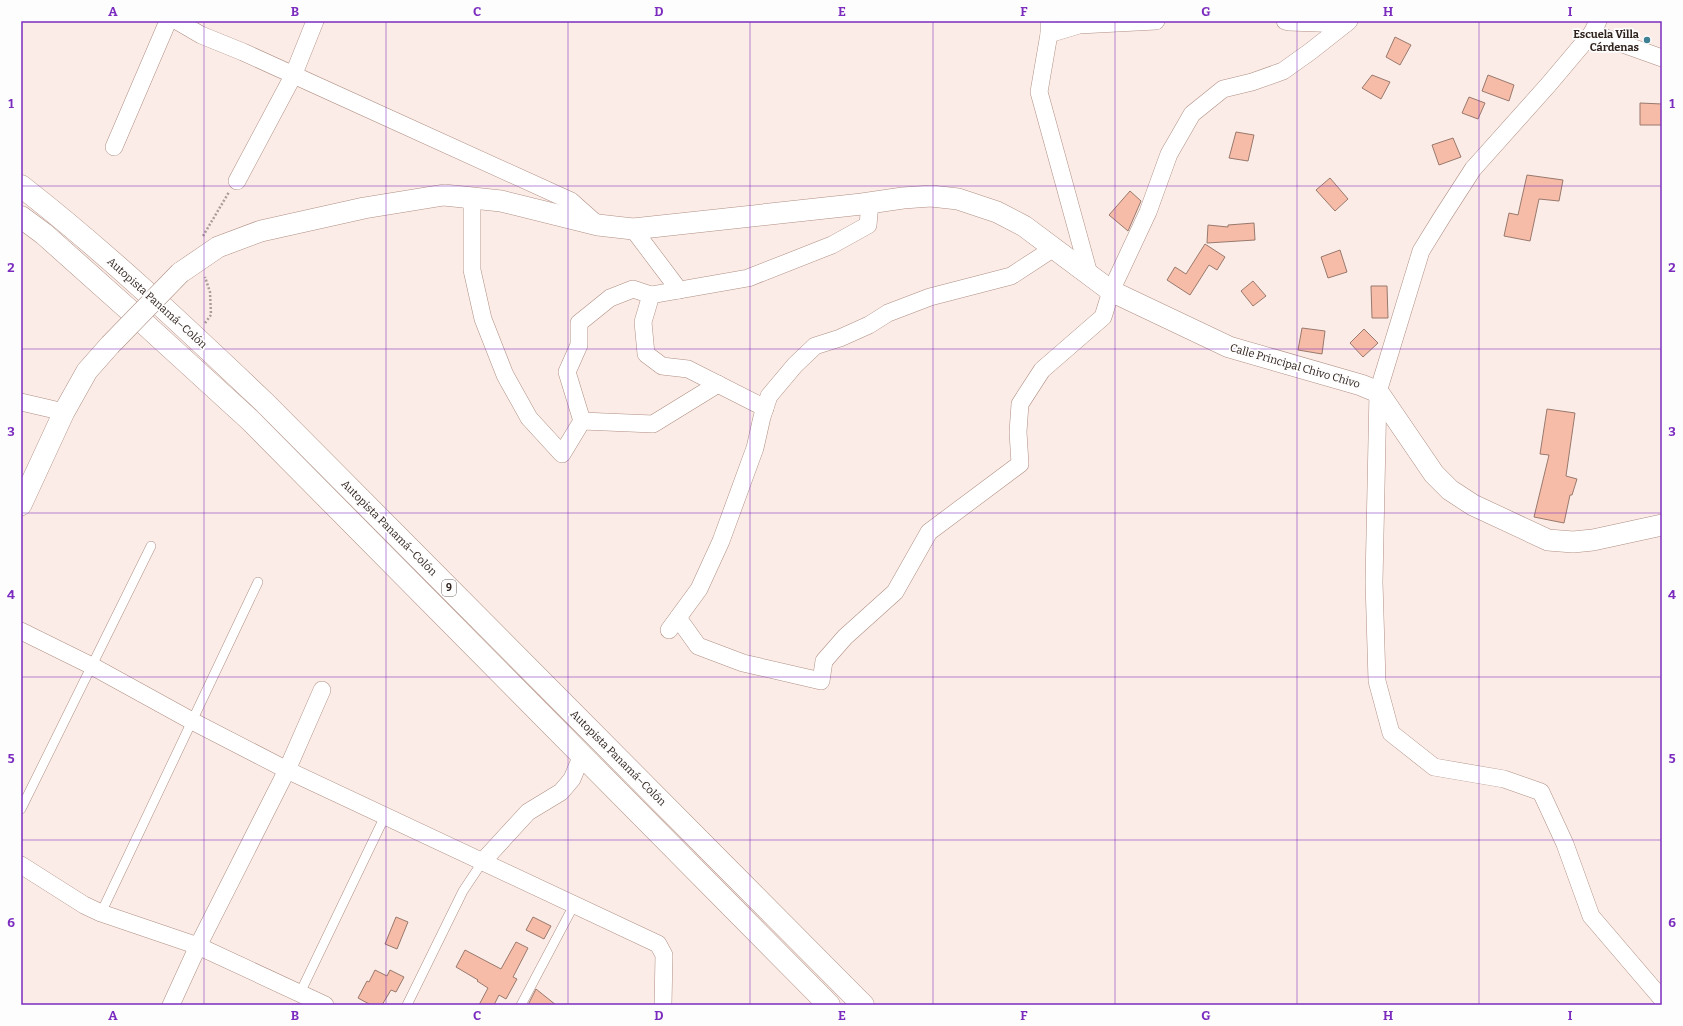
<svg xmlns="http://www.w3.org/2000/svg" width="1683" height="1026" viewBox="0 0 1683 1026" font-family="Bitter,serif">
  <rect width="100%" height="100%" fill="#fbece7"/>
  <!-- building -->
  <g fill="#f6bca7" stroke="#99796d">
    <path d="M1395,37L1411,45L1400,65L1386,57Z"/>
    <path d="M1372,75L1390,82L1381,99L1362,88Z"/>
    <path d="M1488,75L1514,85L1509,101L1482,91Z"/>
    <path d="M1469,97L1485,103L1478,119L1462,113Z"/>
    <path d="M1640,103L1662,104V125H1640Z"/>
    <path d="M1236,132L1254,135L1248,161L1229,158Z"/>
    <path d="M1453,138L1461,157L1439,165L1432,145Z"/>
    <path d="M1527,175L1563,180L1559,201L1539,199L1530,241L1504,236L1509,213L1518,215Z"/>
    <path d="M1330,178L1348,199L1335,211L1316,190Z"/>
    <path d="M1130,191L1141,201L1128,231L1109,215Z"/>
    <path d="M1254,223L1255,240L1207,243L1208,225L1228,227V225Z"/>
    <path d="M1205,244L1225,257L1217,270L1209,265L1190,295L1167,280L1175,267L1186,274Z"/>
    <path d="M1340,250L1347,272L1328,278L1321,257Z"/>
    <path d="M1253,281L1266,296L1253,306L1241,291Z"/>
    <path d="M1371,286H1387L1388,318H1372Z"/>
    <path d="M1302,328L1325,331L1322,354L1298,350Z"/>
    <path d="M1364,329L1378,343L1363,357L1350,343Z"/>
    <path d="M1547,409L1575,413L1566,476L1577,479L1572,495H1570L1564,523L1534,517L1549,455L1540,454Z"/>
    <path d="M396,917L408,922L397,949L385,944Z"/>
    <path d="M533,917L551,926L544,939L526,930Z"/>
    <path d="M516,942L528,948L513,977L517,979L506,999L499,995L494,1005H479L488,988L477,981L478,980L456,967L465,950L501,969Z"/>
    <path d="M375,970L387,976L390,970L404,977L396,992L391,990L382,1005H371L358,998L367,981L369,982Z"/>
    <path d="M536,989L556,1005H528Z"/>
  </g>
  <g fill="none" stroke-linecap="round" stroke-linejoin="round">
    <!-- service casing -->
    <g stroke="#b08f83" stroke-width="10">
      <g id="service">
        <path d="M21,809L151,546"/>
        <path d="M101,913L258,582"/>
        <path d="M300,993L385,816"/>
        <path d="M407,1005L463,891L483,861"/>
        <path d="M521,1005L574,905"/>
      </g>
    </g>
    <!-- minor casing -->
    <g stroke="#b08f83" stroke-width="18">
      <g id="minor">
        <path d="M177,21L201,35L243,52L571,201L598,225"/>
        <path d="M1049,21V34L1039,92L1089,274"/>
        <path d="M1285,21L1289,22L1345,24"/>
        <path d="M1598,21L1592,33L1549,84L1473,169L1442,217L1421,251L1378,392L1374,582L1377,681L1391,733L1434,767L1504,779L1541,792L1565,844L1591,916L1662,999"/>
        <path d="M1592,33L1662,58"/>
        <path d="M1049,34L1079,25L1156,21"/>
        <path d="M114,147L168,21"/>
        <path d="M237,181L293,76L315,21"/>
        <path d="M472,198V270L483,319L505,375L529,418L562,454L582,421L567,372L579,345V323L610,298L633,289L651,295"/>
        <path d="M633,229L679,290"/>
        <path d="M21,402L64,412"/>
        <path d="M765,408L688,369L662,366L646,354L643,322L651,295L748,278L832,245L868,225L870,203"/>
        <path d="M582,421L653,424L718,384"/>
        <path d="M678,618L698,646L743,663L821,681L824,661L845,637L895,592L929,532L1020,464L1018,432L1020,404L1042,370L1103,317L1111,291L1148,212L1169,154L1192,114L1223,89L1252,82L1283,71L1311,51L1349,21"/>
        <path d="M669,630L699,589L721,541L755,448L762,417L769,396L795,365L815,346L840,338L869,325L888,313L930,297L1011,276L1054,248"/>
        <path d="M21,631L92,666L192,721L287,770L658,944L664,955L663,1005"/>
        <path d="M483,861L528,812L561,792L572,779L582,755"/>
        <path d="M21,865L84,905L101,913L198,946L325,1005"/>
        <path d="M171,1005L198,946L287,770L322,690"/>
      </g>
    </g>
    <!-- tertiary casing -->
    <g stroke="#b08f83" stroke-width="22">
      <g id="tertiary">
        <path d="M180,273L218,247L261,231L364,208L444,195L501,201L598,225L633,229L862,204L903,198L931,196L958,199L997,212L1024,226L1111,291L1229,347L1361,385L1378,392L1434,474L1450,490L1473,505L1548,540L1573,542L1593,540L1662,525"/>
        <path d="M21,505L64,412L87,371L110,345"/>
      </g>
    </g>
    <!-- motorway casing -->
    <g stroke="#b08f83" stroke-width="23">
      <g id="motorway">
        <path d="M21,186C107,253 186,328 265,403L863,1005"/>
        <path d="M21,217L44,234L147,326L250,420L829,1005"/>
      </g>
    </g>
    <!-- path -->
    <g stroke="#aa9c97" stroke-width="2.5" stroke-dasharray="2 2" stroke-linecap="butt">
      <path d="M203,236L229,192"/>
      <path d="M205,323L211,315L210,292L205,277"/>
    </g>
    <!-- service -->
    <use href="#service" stroke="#fff" stroke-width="9"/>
    <!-- minor -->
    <use href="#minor" stroke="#fff" stroke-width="17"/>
    <!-- tertiary -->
    <use href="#tertiary" stroke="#fff" stroke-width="21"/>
    <!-- motorway -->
    <use href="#motorway" stroke="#fff" stroke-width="22"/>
    <!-- tertiary-bridge casing -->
    <g stroke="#b08f83" stroke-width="22" stroke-linecap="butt">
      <path id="tertiary-bridge" d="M110,345L180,273"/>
    </g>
    <!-- tertiary-bridge -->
    <use href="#tertiary-bridge" stroke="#fff" stroke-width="21"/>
  </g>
  <!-- grid -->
  <path fill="none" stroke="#7b2cbf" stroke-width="1" stroke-opacity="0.55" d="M204,21V1005M386,21V1005M568,21V1005M750,21V1005M933,21V1005M1115,21V1005M1297,21V1005M1479,21V1005M21,186H1662M21,349H1662M21,513H1662M21,677H1662M21,840H1662"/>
  <!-- markers -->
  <circle fill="#408094" stroke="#fdfdfd" stroke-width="1.5" cx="1647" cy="40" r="4"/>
  <g text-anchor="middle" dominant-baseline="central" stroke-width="3.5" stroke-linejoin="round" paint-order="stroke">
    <!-- shield labels -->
    <rect fill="#fdfdfd" stroke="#6e6461" stroke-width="1" x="442" y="580" width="14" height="16" rx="3"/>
    <g font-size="10" font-weight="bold" fill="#30231e">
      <text x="449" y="588">9</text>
    </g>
    <!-- poi labels -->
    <g font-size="11" font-weight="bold" fill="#30231e" stroke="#fdfdfd" text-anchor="end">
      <text x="1639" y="34">Escuela Villa<tspan x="1639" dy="13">Cárdenas</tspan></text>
    </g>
    <!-- street labels -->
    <g font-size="11" fill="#30231e" stroke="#fdfdfd">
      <text transform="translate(157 303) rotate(42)">Autopista Panamá–Colón</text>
      <text transform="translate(1295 366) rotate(16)">Calle Principal Chivo Chivo</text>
      <text transform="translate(389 528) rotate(45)">Autopista Panamá–Colón</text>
      <text transform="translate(618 758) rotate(45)">Autopista Panamá–Colón</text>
    </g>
  </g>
  <!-- border -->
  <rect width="1683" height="1026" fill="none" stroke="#fdfdfd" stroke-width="44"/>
  <rect x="22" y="22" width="1639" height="982" fill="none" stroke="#7b2cbf" stroke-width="1.5"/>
  <g font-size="13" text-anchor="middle" font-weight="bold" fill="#7b2cbf">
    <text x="113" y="16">A</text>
    <text x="295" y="16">B</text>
    <text x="477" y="16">C</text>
    <text x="659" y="16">D</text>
    <text x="842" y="16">E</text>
    <text x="1024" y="16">F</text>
    <text x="1206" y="16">G</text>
    <text x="1388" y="16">H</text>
    <text x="1570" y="16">I</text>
    <text x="11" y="108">1</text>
    <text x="1672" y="108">1</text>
    <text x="11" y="272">2</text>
    <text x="1672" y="272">2</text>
    <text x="11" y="436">3</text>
    <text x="1672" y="436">3</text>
    <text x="11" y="599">4</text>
    <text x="1672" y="599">4</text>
    <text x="11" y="763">5</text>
    <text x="1672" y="763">5</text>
    <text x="11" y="927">6</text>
    <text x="1672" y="927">6</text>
    <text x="113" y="1020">A</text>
    <text x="295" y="1020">B</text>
    <text x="477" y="1020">C</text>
    <text x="659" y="1020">D</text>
    <text x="842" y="1020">E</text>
    <text x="1024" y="1020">F</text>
    <text x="1206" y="1020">G</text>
    <text x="1388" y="1020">H</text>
    <text x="1570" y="1020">I</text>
  </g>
</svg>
